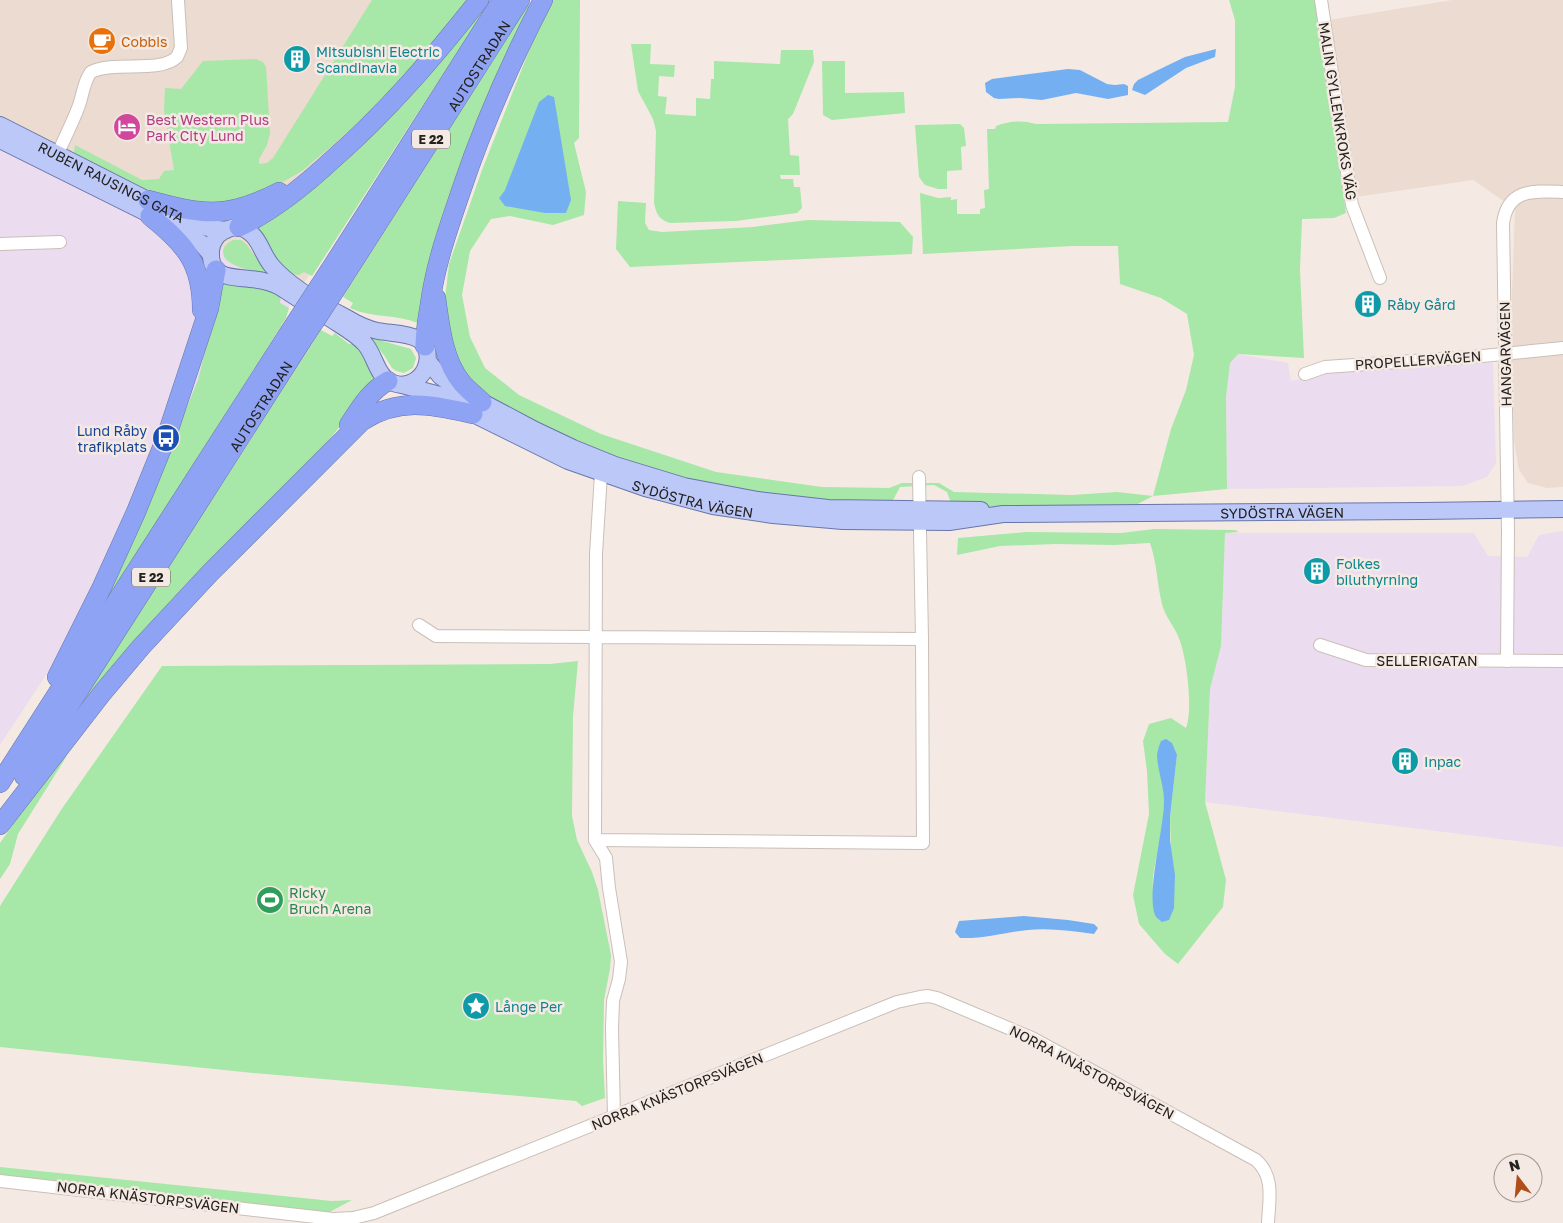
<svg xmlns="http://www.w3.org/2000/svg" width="1563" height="1223" viewBox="0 0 1563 1223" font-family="'Golos Text',sans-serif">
  <rect width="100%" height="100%" fill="#f5eae3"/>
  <!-- built -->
  <g fill="#ecdbd0">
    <path d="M0,0H480L298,293L0,132Z"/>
    <path d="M1452,0H1563V487L1547,488L1528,483L1519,470L1514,441L1511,322L1515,209L1473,180L1356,197L1329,20Z"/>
  </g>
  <!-- industrial -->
  <g fill="#ecdcef">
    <path d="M0,132L197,232L298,293L0,745Z"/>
    <path d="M1237,354L1288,363L1291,381L1325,373L1459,363H1493L1496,463L1487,477L1462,486L1227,489L1226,397L1230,363Z"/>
    <path d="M1563,531V847L1205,802L1210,689L1221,646L1225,533H1474L1488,556L1527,557L1539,535Z"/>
  </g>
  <!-- green -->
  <g fill="#a7e7a7" fill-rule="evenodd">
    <path d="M372,0H473L406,79L334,144L302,171L267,191L232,204L203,205L149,192L74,153L75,145L142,180L159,179L164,171L174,170L164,111L165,88L181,89L203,61L256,59L263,62L266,67L270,133L267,145L259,159V164L267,163L273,158Z"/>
    <path d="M487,0H491L312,276L304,272L299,275L285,273L255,228Z"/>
    <path d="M549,0H580L579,138L574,143L586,192L584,215L553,225L510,216L491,219L470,251L462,295L470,337L485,368L519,395L601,434L716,472L822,487L889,488L902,483H939L954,492L1072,495L1117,492L1153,496L1171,429L1186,390L1194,355L1187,314L1161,298L1120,284L1118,246H1072L923,254L920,193L938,198L951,197V200L957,199V214H980V209L985,208L984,190L989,189L987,129H995L996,126C1010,121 1021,120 1036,124L1228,122L1235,87V20L1229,0H1315L1346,213L1334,218L1302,219L1300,270L1304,358L1238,354L1230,363L1226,397L1227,489L1153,496L1132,507L992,508L952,506L947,492L934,485L900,487L892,502L876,504L757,496L638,467L524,419L477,389L458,364L444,307L449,264L482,170ZM505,190L566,213L499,198Z"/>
    <path d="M528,5L531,8L420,324C395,313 374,319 350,308L353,303L343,297Z"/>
    <path d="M631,44H651L650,64L675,65L674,77L659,76L658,96L667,97L665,114L696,116V98L710,99L711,79H714V61L780,64L781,50H813L814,62L793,114L788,119L790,155L799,156L800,175H780L781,179H793L794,187H800L802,208L797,213L736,221L670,223C659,220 656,213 654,203L656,131L653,119L638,91Z"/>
    <path d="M822,61H845V93L904,92L905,113L832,120L823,115Z"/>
    <path d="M960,124L964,128L966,146L961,147L962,170L947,171V189H938L925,185L919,177L915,125Z"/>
    <path d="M618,201L646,203L645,223L649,230L662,232L753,227L808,220L900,222L913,237L912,254L630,267L616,249Z"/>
    <path d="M233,240H241L247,245L266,272L265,274C254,270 222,267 223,251C224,245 228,243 233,240Z"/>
    <path d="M221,282L281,293L280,303L289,308L286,318L186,477L93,620L147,505L198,380L220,292Z"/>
    <path d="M321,330L332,336L335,333L349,344H358L378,379L325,445L88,697L86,696Z"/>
    <path d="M372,338L411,349L416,358L413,368L404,373L396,371L392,368L384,355L371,340Z"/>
    <path d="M1154,529L1235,530L1239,532L1225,533L1221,646L1210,689L1205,802L1226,880L1223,907L1178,964L1165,954L1139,924L1133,895L1149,814L1147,771L1143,741L1149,724L1171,718L1186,728C1193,709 1187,661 1180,641C1176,628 1165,617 1162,604C1157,583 1157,563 1150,543L1114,545L1056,544L1000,546L957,555L958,538L1026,532L1121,533ZM1157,755H1177L1170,817L1171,856L1155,916C1154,903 1152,890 1153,877C1156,854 1163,832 1164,808C1165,790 1161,773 1157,755Z"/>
    <path d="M578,661L573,716L572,816L577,840L592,872L598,890L611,955L610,969L604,1000L603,1061L605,1098L582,1106L576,1101L253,1073L0,1047V906L61,810L162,666L550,664Z"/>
    <path d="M74,736L65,759L18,834L10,864L0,879V843Z"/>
    <path d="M0,1167L332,1201L352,1200L324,1215L0,1176Z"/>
  </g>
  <!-- water -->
  <g fill="#74b0f1">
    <path d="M1216,49L1215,57L1186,68L1145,95L1132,90L1134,84L1138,80L1158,70L1185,57Z"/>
    <path d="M1068,69L1080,70L1107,84L1115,85L1124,84L1128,86V95L1108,99L1076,93L1042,100L1020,98L999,99L994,98L986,92L985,83L992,79Z"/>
    <path d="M548,95L554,97L571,200L566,213H545L505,206L499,198L505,190L539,102Z"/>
    <path d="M1166,739L1172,743L1177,755L1170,817V840L1175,875L1174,908L1169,920L1162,922C1160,920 1158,919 1156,917C1145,898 1164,828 1164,802C1164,786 1158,772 1157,756C1157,752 1159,746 1161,741Z"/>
    <path d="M1024,916L1068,920L1094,924L1098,928L1094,934C1072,931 1050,928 1028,930C1005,932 983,939 960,938L955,932L959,921Z"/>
  </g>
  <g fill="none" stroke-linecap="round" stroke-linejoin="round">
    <!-- minor casing -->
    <g stroke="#c9bfb8" stroke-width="14">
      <g id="minor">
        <path d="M1321,0L1352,205L1380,278"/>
        <path d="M54,161C62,144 71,126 78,108C83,96 83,82 91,72C115,60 159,74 177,57L181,48L178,0"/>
        <path d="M0,244L60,242"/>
        <path d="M1305,374L1325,367L1472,357L1563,348"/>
        <path d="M919,477L922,639"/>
        <path d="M419,625L436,636L922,639L923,843L595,840L596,554L601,474"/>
        <path d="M1320,645L1366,660L1563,661"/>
        <path d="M1507,661L1508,532L1503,223C1508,188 1534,191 1563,192"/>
        <path d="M595,840L606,858L609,888L621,962L619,979L613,1001L612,1029L614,1116"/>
        <path d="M0,1181L333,1219L353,1218L374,1213L897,1002L920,997L928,996L937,998L1032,1038L1256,1160C1275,1177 1269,1200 1268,1223"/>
      </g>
    </g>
    <!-- major casing -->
    <g stroke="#6976a9" stroke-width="18">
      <g id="major">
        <path id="s1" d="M0,125L193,223L209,228L226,230"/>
        <path d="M0,140L189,234L201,243L211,255"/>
        <path d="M239,227C260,233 260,252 272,266C289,286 324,306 347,318C357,324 367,329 378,331C398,335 433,331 427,363C424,378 408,389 393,383C377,378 375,355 365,344C356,334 343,327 331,319C314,309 297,298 280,287C271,282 261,280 250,279C234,277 213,279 211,257C210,249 213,241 218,235C224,230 231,227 239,227Z"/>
        <path d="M428,361L440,376L456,388L535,430L573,448L615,465L684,486L758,500L828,508L981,510"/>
        <path id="s2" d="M402,385L440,395L473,414L568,461L645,488L713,506L773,515L843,521L949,522L1003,514L1423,511L1563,509"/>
      </g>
    </g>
    <!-- highway casing -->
    <g stroke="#6976a9" stroke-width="20">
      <g id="highway">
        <path d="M148,200C203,215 227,219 279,192"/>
        <path d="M150,216C185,244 202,263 202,310"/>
        <path d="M239,227C273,211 304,186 332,160C387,112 434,57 479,0"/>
        <path d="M330,270L502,0"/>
        <path id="s3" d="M343,278L520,0"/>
        <path d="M436,298C440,326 443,360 462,383C468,390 476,396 482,402"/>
        <path d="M425,346C425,329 429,313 431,297C437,260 449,226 461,191C483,125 511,62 543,0"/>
        <path d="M349,425C360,408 370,391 388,381"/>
        <path d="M57,677L102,587L136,512L166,438L209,308L216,270"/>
        <path id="s4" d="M24,776L301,342"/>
        <path d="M0,783L289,333"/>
        <path d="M0,825L103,692L141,647L210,573L362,421C400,397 432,405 473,414"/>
      </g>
    </g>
    <!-- minor -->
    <use href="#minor" stroke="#fff" stroke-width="12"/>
    <!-- major -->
    <use href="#major" stroke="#bbc8f8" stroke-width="16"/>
    <!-- highway -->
    <use href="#highway" stroke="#8ea3f4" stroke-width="19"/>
    <!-- highway-bridge casing -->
    <g stroke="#6976a9" stroke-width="20" stroke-linecap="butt">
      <g id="highway-bridge">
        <path d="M289,333L330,270"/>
        <path d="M301,342L343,278"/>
      </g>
    </g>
    <!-- highway-bridge -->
    <use href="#highway-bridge" stroke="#8ea3f4" stroke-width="19"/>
  </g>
  <!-- icons -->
  <defs>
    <g id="cafe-disc" transform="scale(1.4375)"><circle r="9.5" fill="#e8710a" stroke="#f5eae3"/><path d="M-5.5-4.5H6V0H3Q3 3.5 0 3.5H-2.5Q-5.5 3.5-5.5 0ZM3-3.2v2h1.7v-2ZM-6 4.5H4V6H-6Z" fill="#fff"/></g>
    <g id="building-disc" transform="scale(1.4375)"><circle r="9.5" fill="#0f9aa8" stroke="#f5eae3"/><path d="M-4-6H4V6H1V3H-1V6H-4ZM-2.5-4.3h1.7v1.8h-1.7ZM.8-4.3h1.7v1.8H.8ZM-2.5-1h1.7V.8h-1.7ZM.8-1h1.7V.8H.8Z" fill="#fff"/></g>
    <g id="hotel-disc" transform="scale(1.4375)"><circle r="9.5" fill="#d1479c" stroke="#f5eae3"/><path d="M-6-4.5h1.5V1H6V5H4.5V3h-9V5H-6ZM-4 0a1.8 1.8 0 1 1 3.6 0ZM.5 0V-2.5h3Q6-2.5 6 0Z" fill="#fff"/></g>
    <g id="bus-disc" transform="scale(1.4375)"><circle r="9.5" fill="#1a4fb4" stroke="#f5eae3"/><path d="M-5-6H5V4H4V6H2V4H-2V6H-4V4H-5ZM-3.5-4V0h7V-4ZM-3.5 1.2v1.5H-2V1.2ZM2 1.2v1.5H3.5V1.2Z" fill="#fff"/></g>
    <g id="stadium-disc" transform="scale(1.4375)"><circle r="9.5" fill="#2e9e5b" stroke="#f5eae3"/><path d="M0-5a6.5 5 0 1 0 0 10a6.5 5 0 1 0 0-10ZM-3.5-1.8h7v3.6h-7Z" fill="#fff"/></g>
    <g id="sight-disc" transform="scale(1.4375)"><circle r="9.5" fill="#0f9aa8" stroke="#f5eae3"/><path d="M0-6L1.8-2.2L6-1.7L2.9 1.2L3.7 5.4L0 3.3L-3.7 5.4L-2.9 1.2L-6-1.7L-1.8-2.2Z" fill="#fff"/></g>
  </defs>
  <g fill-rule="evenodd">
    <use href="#cafe-disc" x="102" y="41"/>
    <use href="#building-disc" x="297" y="59"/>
    <use href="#hotel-disc" x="127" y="127"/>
    <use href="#building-disc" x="1368" y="304"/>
    <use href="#bus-disc" x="166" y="438"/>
    <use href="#building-disc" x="1317" y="571"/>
    <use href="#building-disc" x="1405" y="761"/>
    <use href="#stadium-disc" x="270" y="900"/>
    <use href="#sight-disc" x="476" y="1006"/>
  </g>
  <g text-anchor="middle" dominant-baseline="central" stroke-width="5" stroke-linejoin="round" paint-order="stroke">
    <!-- shield labels -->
    <g fill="#f5eae3" stroke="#635d59" stroke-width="1">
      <rect x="412" y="129.5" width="38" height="19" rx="4"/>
      <rect x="132" y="567.5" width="38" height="19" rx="4"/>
    </g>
    <g font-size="12" font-weight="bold" fill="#24211e">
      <text x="431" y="139">E 22</text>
      <text x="151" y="577">E 22</text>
    </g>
    <!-- food labels -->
    <g font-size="14" fill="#c56008" stroke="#f5eae3" text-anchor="start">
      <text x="121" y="41">Cobbis</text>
    </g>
    <!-- culture labels -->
    <g font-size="14" fill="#0d838f" stroke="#f5eae3" text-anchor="start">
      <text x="316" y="51">Mitsubishi Electric<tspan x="316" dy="16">Scandinavia</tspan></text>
      <text x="1387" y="304">Råby Gård</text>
      <text x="1336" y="563">Folkes<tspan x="1336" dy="16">biluthyrning</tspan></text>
      <text x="1424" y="761">Inpac</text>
      <text x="495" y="1006">Långe Per</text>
    </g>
    <!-- street labels -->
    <g font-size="14" fill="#24211e" stroke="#f5eae3">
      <text stroke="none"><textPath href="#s3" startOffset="252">AUTOSTRADAN</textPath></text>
      <text transform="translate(1338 111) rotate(81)">MALIN GYLLENKROKS VÄG</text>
      <text stroke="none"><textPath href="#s1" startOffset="125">RUBEN RAUSINGS GATA</textPath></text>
      <text transform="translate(1505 354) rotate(-91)">HANGARVÄGEN</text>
      <text transform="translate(1418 360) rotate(-4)">PROPELLERVÄGEN</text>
      <text stroke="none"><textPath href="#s4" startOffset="439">AUTOSTRADAN</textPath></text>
      <text stroke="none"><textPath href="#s2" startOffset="314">SYDÖSTRA VÄGEN</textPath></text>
      <text stroke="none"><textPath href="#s2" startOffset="906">SYDÖSTRA VÄGEN</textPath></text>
      <text x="1427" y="660">SELLERIGATAN</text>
      <text transform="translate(1092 1072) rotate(28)">NORRA KNÄSTORPSVÄGEN</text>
      <text transform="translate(677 1091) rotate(-22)">NORRA KNÄSTORPSVÄGEN</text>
      <text transform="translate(148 1197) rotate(7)">NORRA KNÄSTORPSVÄGEN</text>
    </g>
    <!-- hotel labels -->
    <g font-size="14" fill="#b23c85" stroke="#f5eae3" text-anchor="start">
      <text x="146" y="119">Best Western Plus<tspan x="146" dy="16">Park City Lund</tspan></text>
    </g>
    <!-- transit labels -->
    <g font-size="14" fill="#164399" stroke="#f5eae3" text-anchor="end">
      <text x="147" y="430">Lund Råby<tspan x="147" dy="16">trafikplats</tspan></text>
    </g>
    <!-- leisure labels -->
    <g font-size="14" fill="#27864d" stroke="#f5eae3" text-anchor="start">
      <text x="289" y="892">Ricky<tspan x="289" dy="16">Bruch Arena</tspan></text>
    </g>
  </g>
  <!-- north arrow -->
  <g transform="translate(1518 1178) rotate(344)"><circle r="24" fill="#f5eae3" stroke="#a19a94"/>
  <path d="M0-4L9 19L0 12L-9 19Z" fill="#b04d19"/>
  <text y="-8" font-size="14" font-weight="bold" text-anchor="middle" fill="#24211e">N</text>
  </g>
</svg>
